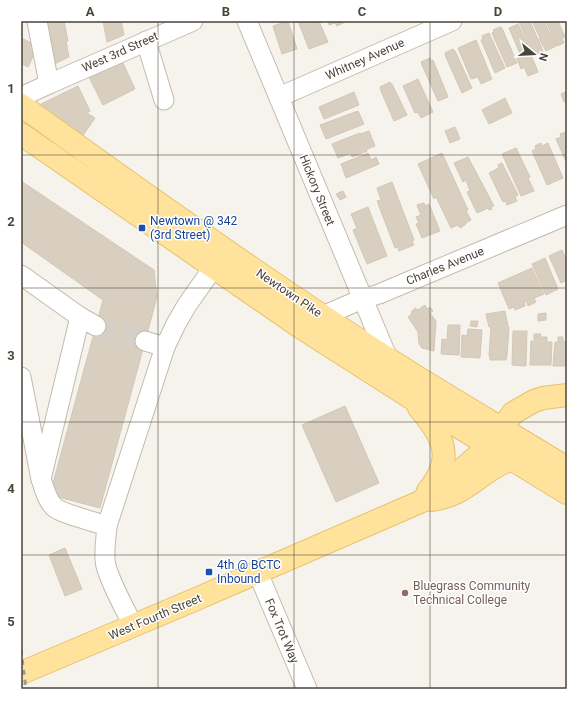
<svg xmlns="http://www.w3.org/2000/svg" width="588" height="710" viewBox="0 0 588 710" font-family="Roboto,sans-serif">
  <rect width="100%" height="100%" fill="#f6f3ec"/>
  <!-- building -->
  <g fill="#d8cfc1" stroke="#d3c7b4">
    <path d="M43,21H64L68,41H66L69,57L52,65Z"/>
    <path d="M103,21H121L124,35L107,42Z"/>
    <path d="M288,21L297,49L282,54L273,26Z"/>
    <path d="M298,21H319L328,42L309,49Z"/>
    <path d="M328,21H347L337,26L335,23L329,25Z"/>
    <path d="M523,21H530L543,51L534,55L519,22Z"/>
    <path d="M532,21H544L556,46L546,51L539,39L540,38Z"/>
    <path d="M546,21H558L565,37L562,38L564,43L557,46Z"/>
    <path d="M518,24L533,55H531L538,72L528,76L524,67L521,69L517,58L521,56L509,28Z"/>
    <path d="M500,27L502,28L517,63L507,67L492,33L494,31L493,30Z"/>
    <path d="M489,33L505,68L495,73L481,40L483,39L482,36Z"/>
    <path d="M21,38L38,46L28,67L21,63Z"/>
    <path d="M476,40L492,79L481,84L478,77L471,79L458,48Z"/>
    <path d="M453,49L455,51L472,88L462,93L445,55V53Z"/>
    <path d="M430,58L431,61L433,60L448,97L438,101L422,65L421,62Z"/>
    <path d="M122,61L135,89L103,105L89,77Z"/>
    <path d="M418,79L433,112L421,118L418,112L415,113L403,86Z"/>
    <path d="M390,82L391,84H392L407,115L394,121L381,91L380,87Z"/>
    <path d="M78,86L90,111L87,113L95,118L82,137L66,126L70,121L61,125L39,105Z"/>
    <path d="M567,91V101L564,102L561,94Z"/>
    <path d="M354,92L359,105L324,119L319,107Z"/>
    <path d="M505,98L512,113L489,124L482,110Z"/>
    <path d="M358,111L364,124L326,139L320,125Z"/>
    <path d="M455,127L460,139L450,143L445,131Z"/>
    <path d="M369,131L375,146L367,149V151L352,157L351,153L338,158L332,144L360,133L361,134Z"/>
    <path d="M566,132L567,134V164L556,139L561,137L560,134Z"/>
    <path d="M541,143L542,146L548,143L563,178L547,185L532,151L536,149L535,146Z"/>
    <path d="M516,148L530,177L528,178L534,191L521,196L502,154Z"/>
    <path d="M368,153L371,160L376,157L379,164L346,178L341,164Z"/>
    <path d="M442,153L468,210L466,211L471,220L466,223V224L460,228L458,225L451,228L436,197L434,199L418,164Z"/>
    <path d="M468,157L494,206L491,207L492,209L489,210L488,208L477,213L467,192L470,191L466,180L463,182L454,163Z"/>
    <path d="M502,163L518,195L515,197L517,201L507,205L506,201L503,202L489,173L499,168L498,165Z"/>
    <path d="M21,181L154,270L157,297L100,508L58,497L53,483L103,300L21,242Z"/>
    <path d="M392,182L414,240L412,241L414,245L399,251L398,247L395,248L377,201L381,200L377,188Z"/>
    <path d="M343,191L346,197L340,200L336,194Z"/>
    <path d="M424,203L425,206L429,204L440,231L422,238L416,224L419,223L416,217L421,215L417,205Z"/>
    <path d="M368,207L387,256L367,264L353,230L357,228L351,214Z"/>
    <path d="M562,250L567,262V280L561,283L549,256Z"/>
    <path d="M545,258L558,289L546,295L532,264Z"/>
    <path d="M532,268L544,294L534,298L536,302L528,306L526,301L524,302L525,306L515,310L514,307L509,309L498,283Z"/>
    <path d="M425,305L427,309L430,307L433,311L430,313L436,321L434,351L422,348L419,344L418,332L408,317L412,314L411,312L415,308L418,310Z"/>
    <path d="M505,311L508,326L509,327L507,356L506,360H490V356H489L491,327H489L486,314Z"/>
    <path d="M546,313V320L538,321V314Z"/>
    <path d="M471,321H478L477,327L470,326Z"/>
    <path d="M448,325H460L459,355L441,354L442,339L447,340Z"/>
    <path d="M468,329L482,330L480,358L461,357L462,335L467,336Z"/>
    <path d="M513,331H527L526,366L512,365Z"/>
    <path d="M534,334H541L540,337H547V342H552L551,365H530L531,341H534Z"/>
    <path d="M558,337H563V341L567,342V366H553L555,342H558Z"/>
    <path d="M345,406L379,483L336,502L302,425Z"/>
    <path d="M65,548L82,589L65,596L49,555Z"/>
  </g>
  <g fill="none" stroke-linecap="round" stroke-linejoin="round">
    <!-- minor-tunnel -->
    <path stroke="#d4d0c8" stroke-width="19" stroke-dasharray="19 10" stroke-linecap="butt" d="M96,326L145,341"/>
    <!-- minor casing -->
    <g stroke="#c2bbae" stroke-width="21">
      <g id="minor">
        <path d="M37,21L49,84"/>
        <path d="M247,21L388,359"/>
        <path d="M146,41L164,100"/>
        <path d="M21,97L49,84L193,21"/>
        <path d="M279,97L452,21"/>
        <path d="M21,275L80,317L41,479"/>
        <path d="M323,316L362,299L379,294L567,215"/>
        <path d="M80,317L96,326"/>
        <path d="M145,341L165,347"/>
        <path d="M21,377L41,479C44,488 47,500 54,507C62,514 96,522 107,526"/>
        <path d="M258,573L307,689"/>
        <path d="M133,626C124,606 112,587 106,566C103,554 106,539 107,526L165,347L176,324L187,305L213,268"/>
      </g>
    </g>
    <!-- major casing -->
    <g stroke="#e6c16a" stroke-width="24">
      <g id="major">
        <path d="M21,105C141,192 262,278 387,358C446,396 507,431 567,468"/>
        <path d="M21,134L300,327L408,396L567,493"/>
        <path d="M419,408C444,437 455,458 428,491"/>
        <path d="M431,500C458,497 470,483 492,469C498,465 505,462 511,459"/>
        <path d="M21,673L194,600L420,502L437,488L451,479L490,445L513,413L534,401L543,398L567,395"/>
      </g>
    </g>
    <!-- minor -->
    <use href="#minor" stroke="#fff" stroke-width="19"/>
    <!-- major -->
    <use href="#major" stroke="#ffe39c" stroke-width="22"/>
    <!-- rail -->
    <path stroke="#9a9a9a" stroke-width="3" stroke-dasharray="5 5" stroke-linecap="butt" d="M21,650L26,689"/>
  </g>
  <!-- grid -->
  <path fill="none" stroke="#4b4439" stroke-width="1" stroke-opacity="0.55" d="M158,21V689M294,21V689M430,21V689M21,155H567M21,288H567M21,422H567M21,555H567"/>
  <!-- markers -->
  <g fill="#1a4fb4" stroke="#fff" stroke-width="1.5">
    <rect x="138" y="224" width="8" height="8" rx="2"/>
    <rect x="205" y="568" width="8" height="8" rx="2"/>
  </g>
  <circle fill="#8d6e63" stroke="#fff" stroke-width="1.5" cx="405" cy="593" r="4"/>
  <g text-anchor="middle" dominant-baseline="central" stroke-width="3" stroke-linejoin="round" paint-order="stroke">
    <!-- street labels -->
    <g font-size="12" fill="#4b4439" stroke="#fff">
      <text transform="translate(120 52) rotate(-24)">West 3rd Street</text>
      <text transform="translate(365 59) rotate(-24)">Whitney Avenue</text>
      <text transform="translate(317 190) rotate(68)">Hickory Street</text>
      <text transform="translate(445 266) rotate(-22)">Charles Avenue</text>
      <text transform="translate(289 293) rotate(34)">Newtown Pike</text>
      <text transform="translate(155 617) rotate(-23)">West Fourth Street</text>
      <text transform="translate(282 631) rotate(67)">Fox Trot Way</text>
    </g>
    <!-- transit labels -->
    <g font-size="12" fill="#164399" stroke="#fff" text-anchor="start">
      <text x="150" y="221">Newtown @ 342<tspan x="150" dy="14">(3rd Street)</tspan></text>
      <text x="217" y="565">4th @ BCTC<tspan x="217" dy="14">Inbound</tspan></text>
    </g>
    <!-- education labels -->
    <g font-size="12" fill="#785e54" stroke="#fff" text-anchor="start">
      <text x="413" y="586">Bluegrass Community<tspan x="413" dy="14">Technical College</tspan></text>
    </g>
  </g>
  <!-- border -->
  <rect width="588" height="710" fill="none" stroke="#ffffff" stroke-width="44"/>
  <!-- north arrow -->
  <g transform="translate(534 54) rotate(108)" stroke="#ffffff" stroke-width="3" paint-order="stroke">
  <path d="M0-3L7 15L0 10L-7 15Z" fill="#4b4439"/>
  <text y="-6" font-size="11" font-weight="bold" text-anchor="middle" fill="#4b4439">N</text>
  </g>
  <rect x="22" y="22" width="544" height="666" fill="none" stroke="#4b4439" stroke-width="1.5"/>
  <g font-size="13" text-anchor="middle" font-weight="bold" fill="#4b4439">
    <text x="90" y="16">A</text>
    <text x="226" y="16">B</text>
    <text x="362" y="16">C</text>
    <text x="498" y="16">D</text>
    <text x="11" y="93">1</text>
    <text x="11" y="226">2</text>
    <text x="11" y="360">3</text>
    <text x="11" y="493">4</text>
    <text x="11" y="626">5</text>
  </g>
</svg>
